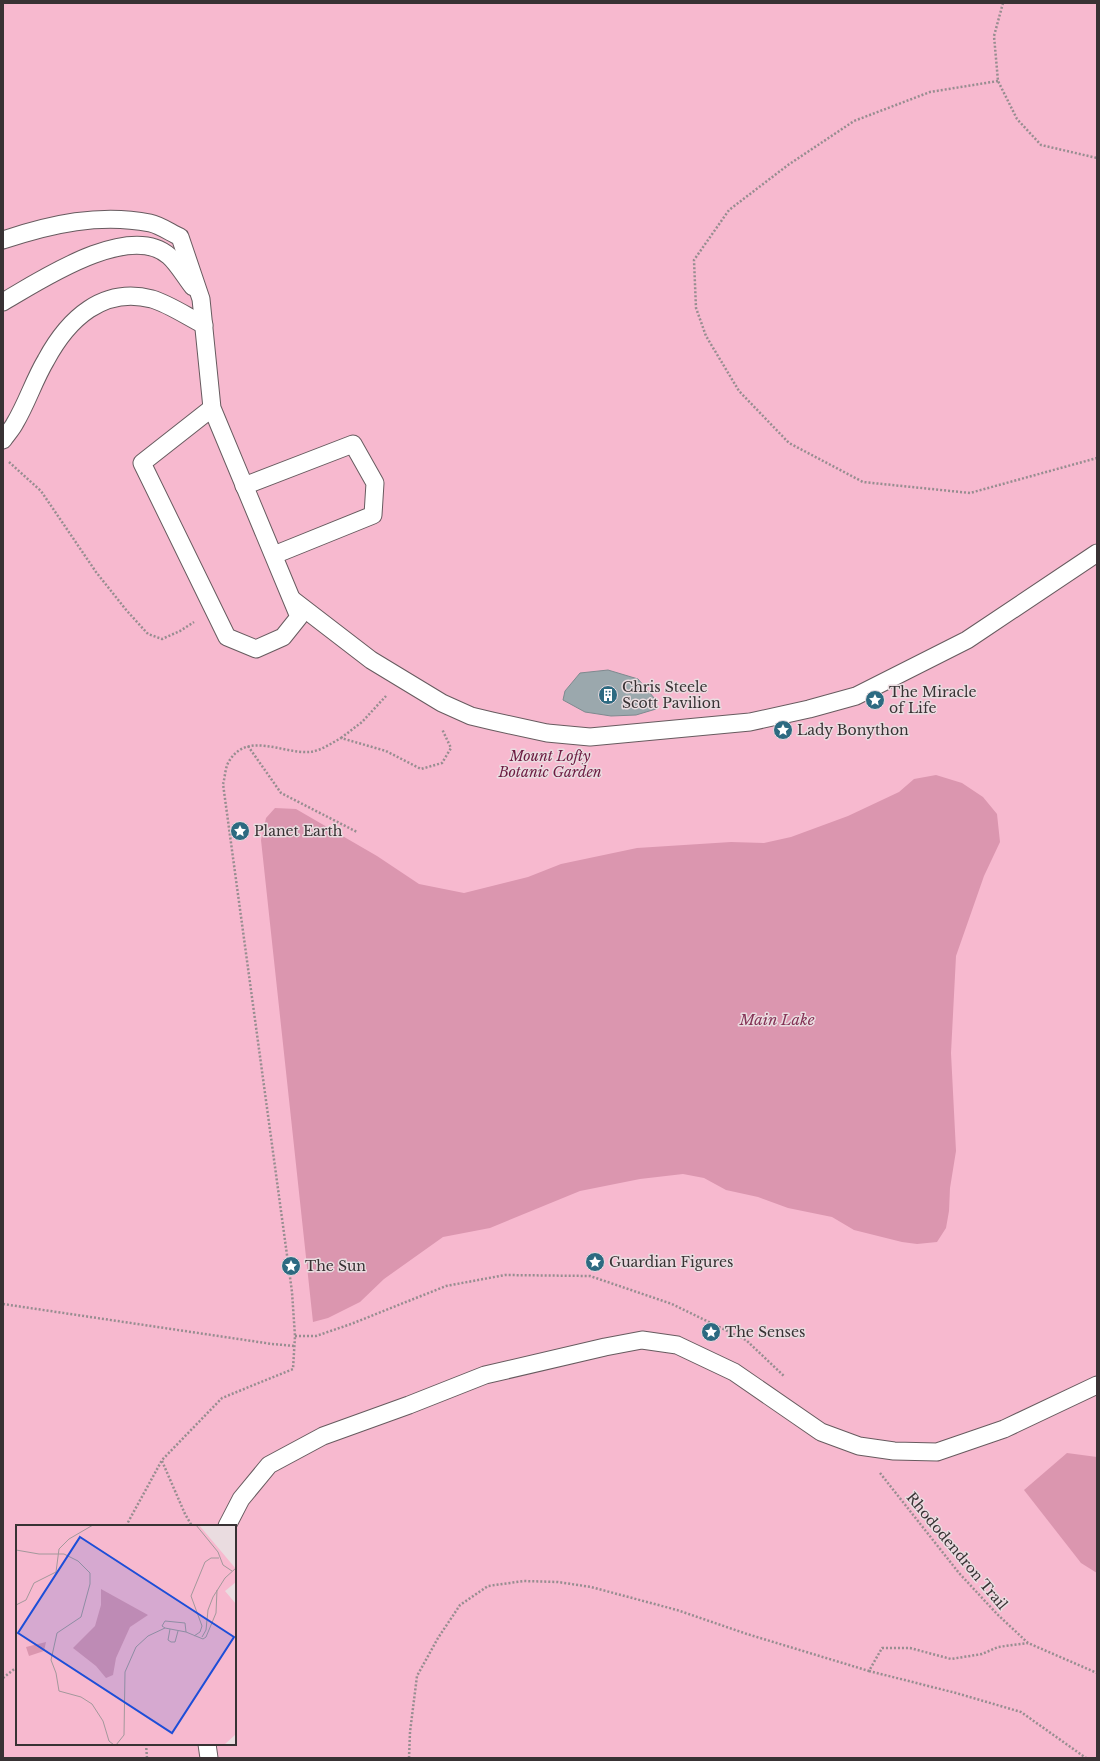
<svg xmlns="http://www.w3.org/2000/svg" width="1100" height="1761" viewBox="0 0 1100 1761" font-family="'Libre Baskerville',serif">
  <rect width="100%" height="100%" fill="#eadce0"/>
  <!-- green -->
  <path fill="#f7b9cf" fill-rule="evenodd" d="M3,3H1097V1758H3ZM17,1526H235V1744H17Z"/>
  <!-- water -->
  <g fill="#db96af">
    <path d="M936,775L962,783L983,797L997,814L1000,842L984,876L956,956L951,1053L956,1151L950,1188L949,1211L946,1228L937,1242L917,1244L902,1242L854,1230L832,1217L788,1208L758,1197L726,1190L704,1178L683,1174L640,1179L580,1191L490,1228L443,1237L384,1279L360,1302L328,1318L313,1322L261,840L266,818L275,808L296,809L377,856L419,884L464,893L528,877L561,864L637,848L731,842L764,843L791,837L848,816L899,792L914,779Z"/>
    <path d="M1067,1453L1097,1457V1573L1081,1563L1024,1490Z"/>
  </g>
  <!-- building -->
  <path fill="#9ba8ad" stroke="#7e8a8f" d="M608,670L638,679L655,699L656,709L636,715L611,716L585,712L563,700L565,691L580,673Z"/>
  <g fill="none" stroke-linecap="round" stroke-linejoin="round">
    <!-- lane casing -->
    <g stroke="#675b5f" stroke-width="19">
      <g id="lane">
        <path d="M3,240C51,224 100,213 150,223C160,225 171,233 180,237L201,299L212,408L299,617L283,637L256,649L227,637L142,463L212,408"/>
        <path d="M3,302C39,281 129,221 169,256C178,264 185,277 193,287"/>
        <path d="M3,440C7,434 12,429 15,423C27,403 34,380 46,360C68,319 103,286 152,299C169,304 188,317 204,325"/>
        <path d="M244,486L353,444L375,483L373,515L274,555"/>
        <path d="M293,600L371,660L442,703L471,716L492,721L547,733L590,737L750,722L809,709L856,696L967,640L1097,553"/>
        <path d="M227,1526L241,1499L269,1465L323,1436L409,1405L485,1375L605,1347L642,1340L677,1345L734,1372L821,1432L859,1446L894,1451L937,1452L1004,1429L1097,1385"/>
        <path d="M207,1744L209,1758"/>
      </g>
    </g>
    <!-- path -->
    <g stroke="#978d90" stroke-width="2.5" stroke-dasharray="2 2" stroke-linecap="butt">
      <path d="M1003,3L994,36L998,81L1017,119L1041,145L1097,158"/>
      <path d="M998,81L930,92L854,121L788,165L729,210L694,260L696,308L706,336L739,391L789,443L863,482L970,493L1097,458"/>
      <path d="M9,462L41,491L96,572L127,611L148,634L162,639L180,631L194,622"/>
      <path d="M341,738L362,722L386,696"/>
      <path d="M248,746L281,793L357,832"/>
      <path d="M3,1304L272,1344L295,1346"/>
      <path d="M295,1336H316L351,1324L446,1286L505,1275L590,1276L672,1304L746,1340L785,1377"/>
      <path d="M162,1461L185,1514L192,1526"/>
      <path d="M880,1473L959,1573L997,1614L1028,1643L1097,1673"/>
      <path d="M126,1526L162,1460L222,1398L293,1369L295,1336L292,1292L223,784C225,778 225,769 228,763C246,730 282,754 310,752C320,751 332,743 341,738L386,751L421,769L442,763L451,748L442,729"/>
      <path d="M869,1671L956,1693L1021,1712L1086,1758"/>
      <path d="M3,1678L17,1667"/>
      <path d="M146,1744L147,1758"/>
      <path d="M409,1758L410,1732L417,1676L438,1638L460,1605L488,1586L524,1581L558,1582L591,1587L677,1610L747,1634L869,1671L882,1648H910L951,1659L982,1654L998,1647L1028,1643"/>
    </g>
    <!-- lane -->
    <use href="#lane" stroke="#fff" stroke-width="17"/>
  </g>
  <!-- icons -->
  <defs>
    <g id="building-disc" transform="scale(1)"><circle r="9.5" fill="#2d6a81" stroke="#eadce0"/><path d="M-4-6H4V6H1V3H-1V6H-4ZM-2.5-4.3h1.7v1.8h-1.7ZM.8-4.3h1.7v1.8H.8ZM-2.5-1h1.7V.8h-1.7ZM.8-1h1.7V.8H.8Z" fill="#fff"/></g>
    <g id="sight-disc" transform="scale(1)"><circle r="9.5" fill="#2d6a81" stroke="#eadce0"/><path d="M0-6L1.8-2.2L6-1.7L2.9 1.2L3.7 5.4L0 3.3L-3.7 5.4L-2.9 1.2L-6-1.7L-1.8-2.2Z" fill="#fff"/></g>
  </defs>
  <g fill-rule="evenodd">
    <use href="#building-disc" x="608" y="695"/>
    <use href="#sight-disc" x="875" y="700"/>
    <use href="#sight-disc" x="783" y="730"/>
    <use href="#sight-disc" x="240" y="831"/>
    <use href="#sight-disc" x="595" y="1262"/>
    <use href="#sight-disc" x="291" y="1266"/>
    <use href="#sight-disc" x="711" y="1332"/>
  </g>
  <g text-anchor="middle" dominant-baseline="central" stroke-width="3" stroke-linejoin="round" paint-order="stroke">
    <!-- poi labels -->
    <g font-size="14" fill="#383234" stroke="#eadce0" text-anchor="start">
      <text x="622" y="687">Chris Steele<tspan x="622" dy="16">Scott Pavilion</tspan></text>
      <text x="889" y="692">The Miracle<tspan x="889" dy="16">of Life</tspan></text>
      <text x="797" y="730">Lady Bonython</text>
      <text x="254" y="831">Planet Earth</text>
      <text x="609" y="1262">Guardian Figures</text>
      <text x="305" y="1266">The Sun</text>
      <text x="725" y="1332">The Senses</text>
    </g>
    <!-- park labels -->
    <g font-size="14" font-style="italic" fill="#6c1c42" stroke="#eadce0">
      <text x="550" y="756">Mount Lofty<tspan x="550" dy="16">Botanic Garden</tspan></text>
    </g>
    <!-- street labels -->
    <g font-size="14" fill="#383234" stroke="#eadce0">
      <text transform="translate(957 1551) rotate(50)">Rhododendron Trail</text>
    </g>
    <!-- water labels -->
    <g font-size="15" font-style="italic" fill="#843356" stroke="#eadce0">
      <text x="777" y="1019">Main Lake</text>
    </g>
  </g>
  <!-- overview -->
  <g transform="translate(16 1525)">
    <rect width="220" height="220" fill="#eadce0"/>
    <path d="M0,0H183L220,44V57L209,66L220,79V209L208,220H0Z" fill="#f7b9cf"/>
    <path d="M85,64L132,90L114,102L100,133L97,150L90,153L80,141L57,123L79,101L85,80ZM30,117L28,126L13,131L10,122Z" fill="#db96af"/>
    <path fill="none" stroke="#a3989b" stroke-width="1" d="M180,0L202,27L207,40L216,46M0,25L23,29H48L62,36L74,48V59L65,92L41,108L35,135L40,148L43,166L65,172L76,179L87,196L93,216L98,220M0,80L10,75L18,58L40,47L43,24L53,14L77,0M149,103L146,101L149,96L169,98L170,107M154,104L152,115L155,117H159L162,106M178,111L184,107L186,101L175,71L189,37L195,33H203M186,112L190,105L192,85L197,72L209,53L220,43M100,220L108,210L109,147L120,122L132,111L149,103L170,107L187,114L190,112L200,88L201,65"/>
    <path fill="#1d4ed8" fill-opacity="0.15" stroke="#1d4ed8" stroke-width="2" d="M64,12L218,112L156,208L2,108Z"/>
    <rect width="220" height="220" fill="none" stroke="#383234" stroke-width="2"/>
  </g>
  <!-- border -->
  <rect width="1100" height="1761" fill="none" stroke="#383234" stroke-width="8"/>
</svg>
